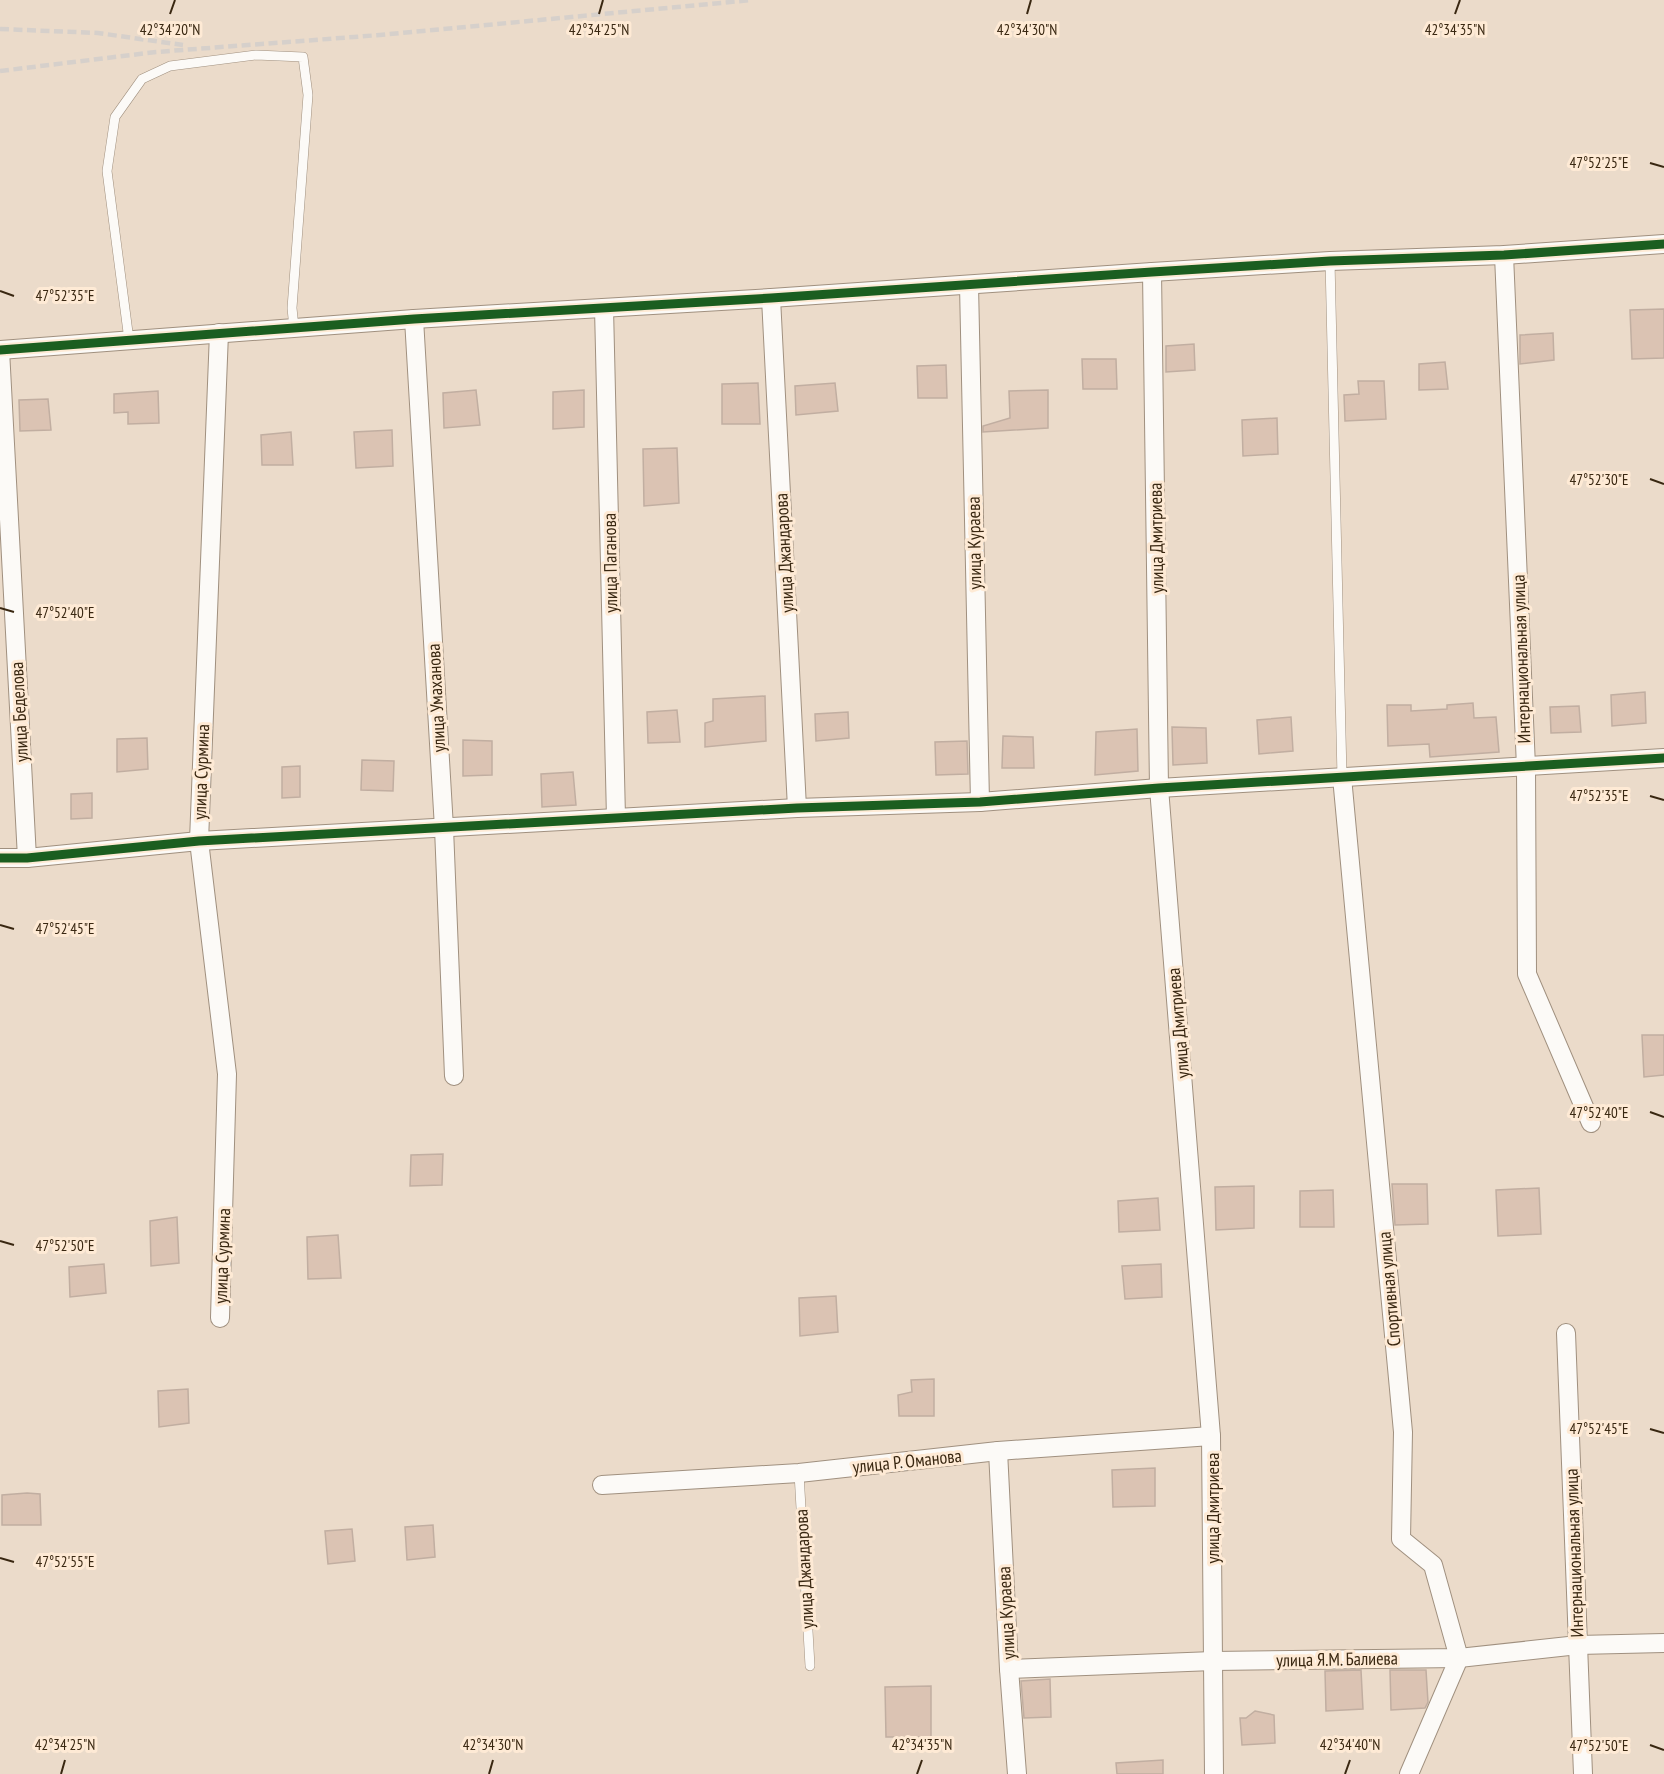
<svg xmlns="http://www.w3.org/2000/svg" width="1664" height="1774" viewBox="0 0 1664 1774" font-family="'PT Sans Narrow',sans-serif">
  <rect width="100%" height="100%" fill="#ebdbca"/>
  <!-- building -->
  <g fill="#dbc3b3" stroke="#c1aea1" stroke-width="1.5">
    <path d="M1664,309V358L1632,359L1630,310Z"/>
    <path d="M1553,333L1554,360L1520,364V335Z"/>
    <path d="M1194,344L1195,370L1166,372V346Z"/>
    <path d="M1082,359H1116L1117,389H1083Z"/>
    <path d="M1445,362L1448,389L1419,390V364Z"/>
    <path d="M946,365L947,398H918L917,366Z"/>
    <path d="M1358,381H1384L1386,419L1345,421L1344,395L1359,394Z"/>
    <path d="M758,383L760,424H722V384Z"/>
    <path d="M835,383L838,411L796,415L795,386Z"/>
    <path d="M476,390L480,425L444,428L443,393Z"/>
    <path d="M584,390V427L553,429V392Z"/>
    <path d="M1048,390V428L983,432V426L1010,418L1009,391Z"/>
    <path d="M158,391L159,423L128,424V412L114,413V394Z"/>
    <path d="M48,399L51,430L20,431L19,400Z"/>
    <path d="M1277,418L1278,454L1243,456L1242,420Z"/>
    <path d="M392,430L393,466L356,468L354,432Z"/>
    <path d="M291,432L293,465H262L261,435Z"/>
    <path d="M677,448L679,503L644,506L643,449Z"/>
    <path d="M1645,692L1646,723L1612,726L1611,695Z"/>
    <path d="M765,696L766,741L705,747V723L713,721V699Z"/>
    <path d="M1473,703L1474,718L1496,717L1499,752L1430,757L1429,744L1388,746L1387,705H1411V711L1447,709V705Z"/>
    <path d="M1579,706L1581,732L1551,733L1550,707Z"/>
    <path d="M677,710L680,742L648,743L647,712Z"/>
    <path d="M848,712L849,738L816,741L815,714Z"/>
    <path d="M1291,717L1293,751L1259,754L1257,720Z"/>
    <path d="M1172,727L1206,728L1207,763L1173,765Z"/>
    <path d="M1137,729L1138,771L1095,775L1096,732Z"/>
    <path d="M1003,736L1033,737L1034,768H1002Z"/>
    <path d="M147,738L148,769L117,772V739Z"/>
    <path d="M463,740L492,741V775L463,776Z"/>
    <path d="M967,741L968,774L936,775L935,742Z"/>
    <path d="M362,760L394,761L393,791L361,790Z"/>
    <path d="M300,766V797L282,798V767Z"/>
    <path d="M573,772L576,805L542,807L541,774Z"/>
    <path d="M92,793V818L71,819V794Z"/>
    <path d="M1642,1035H1664V1075L1644,1077Z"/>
    <path d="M443,1154L442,1185L410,1186L411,1155Z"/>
    <path d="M1392,1184H1427L1428,1224L1395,1225Z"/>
    <path d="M1254,1186V1228L1216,1230L1215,1187Z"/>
    <path d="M1539,1188L1541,1234L1498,1236L1496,1190Z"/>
    <path d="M1333,1190L1334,1227H1300V1191Z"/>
    <path d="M1158,1198L1160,1230L1119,1232L1118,1201Z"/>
    <path d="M177,1217L179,1263L151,1266L150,1221Z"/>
    <path d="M338,1235L341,1278L308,1279L307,1237Z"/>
    <path d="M104,1264L106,1293L70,1297L69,1267Z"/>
    <path d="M1161,1264L1162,1297L1125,1299L1122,1266Z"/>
    <path d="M836,1296L838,1332L800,1336L799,1298Z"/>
    <path d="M934,1379V1416H899L898,1395L912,1392L911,1380Z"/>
    <path d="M188,1389L189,1423L159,1427L158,1391Z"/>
    <path d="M1155,1468V1506L1113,1507L1112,1470Z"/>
    <path d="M27,1493L40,1494L41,1525H2V1495Z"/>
    <path d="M433,1525L435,1557L407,1560L405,1527Z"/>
    <path d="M352,1529L355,1561L328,1564L325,1531Z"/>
    <path d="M1361,1670L1363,1709L1326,1711L1325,1671Z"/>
    <path d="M1390,1670H1426L1428,1702L1425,1708L1391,1710Z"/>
    <path d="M1050,1679L1051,1717L1024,1718L1021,1681Z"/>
    <path d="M931,1686V1737H886L885,1687Z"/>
    <path d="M1255,1711L1274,1715L1275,1743L1242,1745L1240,1718H1246Z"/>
    <path d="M1163,1760V1774H1117L1116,1763Z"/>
  </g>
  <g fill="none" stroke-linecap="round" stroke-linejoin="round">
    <!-- service casing -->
    <g stroke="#a0907f" stroke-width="10">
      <g id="service">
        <path d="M1330,261L1342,777"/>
        <path d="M129,340L107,171L115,117L142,79L170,66L256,55L303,57L308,95L292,308L294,328"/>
        <path d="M799,1473L810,1666"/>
      </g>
    </g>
    <!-- minor casing -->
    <g stroke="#a0907f" stroke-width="20">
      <g id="minor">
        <path d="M1504,255L1526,767L1527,974L1591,1123"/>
        <path d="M1152,272L1159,788L1211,1436L1214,1774"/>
        <path d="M969,285L980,802"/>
        <path d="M771,298L797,808"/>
        <path d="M604,308L616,818"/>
        <path d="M414,319L444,828L454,1076"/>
        <path d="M219,333L199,841L227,1074L220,1318"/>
        <path d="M0,350L414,319L771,298L1152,272L1330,261L1504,255L1664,244"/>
        <path d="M0,350L27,858"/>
        <path d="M1342,777L1403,1432L1401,1539L1433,1565L1459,1658L1409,1774"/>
        <path d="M0,858H27L199,841L797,808L980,802L1159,788L1664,758"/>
        <path d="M1566,1333L1583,1774"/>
        <path d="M998,1451L1009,1669L1017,1774"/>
        <path d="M602,1485L799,1473L998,1451L1211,1436"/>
        <path d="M1009,1669L1213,1661L1459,1658L1578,1645L1664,1643"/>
      </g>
    </g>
    <!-- service -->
    <use href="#service" stroke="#fcfaf7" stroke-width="9"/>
    <!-- minor -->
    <use href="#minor" stroke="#fcfaf7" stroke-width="18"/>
    <!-- rail -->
    <g stroke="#d6d0cb" stroke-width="4.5" stroke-dasharray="9 4.5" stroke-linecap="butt">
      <path d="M0,29L98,33L183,45"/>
      <path d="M0,71L156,52L380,35L752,0"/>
    </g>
    <!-- cycleway casing -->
    <g stroke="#feead5" stroke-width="13">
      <g id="cycleway">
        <path d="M0,350L414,319L771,298L1152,272L1330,261L1504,255L1664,244"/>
        <path d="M0,858H27L199,841L797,808L980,802L1159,788L1664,758"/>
      </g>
    </g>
    <!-- cycleway -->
    <use href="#cycleway" stroke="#1b5e20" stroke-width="9"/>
  </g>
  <!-- ticks -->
  <path fill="none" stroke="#392711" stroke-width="2" d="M170,14L175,0M599,14L603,0M1027,14L1031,0M1455,14L1460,0M1650,163L1664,167M0,291L14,296M1650,479L1664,484M0,608L14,612M1650,796L1664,800M0,925L14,929M1650,1112L1664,1117M0,1241L14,1245M1650,1429L1664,1433M0,1558L14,1562M1650,1745L1664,1750M61,1774L65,1760M489,1774L493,1760M917,1774L922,1760M1345,1774L1350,1760"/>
  <g text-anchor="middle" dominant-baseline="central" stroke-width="6" stroke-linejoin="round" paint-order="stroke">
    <!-- street labels -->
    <g font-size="18" fill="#392711" stroke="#feead5">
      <text transform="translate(1156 538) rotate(-91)">улица Дмитриева</text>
      <text transform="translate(974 543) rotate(-91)">улица Кураева</text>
      <text transform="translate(784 553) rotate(-93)">улица Джандарова</text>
      <text transform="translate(610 563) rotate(-91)">улица Паганова</text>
      <text transform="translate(1521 659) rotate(-92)">Интернациональная улица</text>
      <text transform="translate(436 698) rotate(-93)">улица Умаханова</text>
      <text transform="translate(19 712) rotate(-93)">улица Беделова</text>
      <text transform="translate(201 772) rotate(-88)">улица Сурмина</text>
      <text transform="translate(1178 1023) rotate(-95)">улица Дмитриева</text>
      <text transform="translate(222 1256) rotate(-88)">улица Сурмина</text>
      <text transform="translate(1389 1289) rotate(-95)">Спортивная улица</text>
      <text transform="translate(907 1461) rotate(-6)">улица Р. Оманова</text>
      <text transform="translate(1212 1508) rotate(-90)">улица Дмитриева</text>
      <text transform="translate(1574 1553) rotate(-92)">Интернациональная улица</text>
      <text transform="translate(804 1569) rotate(-93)">улица Джандарова</text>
      <text transform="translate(1006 1613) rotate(-93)">улица Кураева</text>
      <text transform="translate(1337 1659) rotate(-1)">улица Я.М. Балиева</text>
    </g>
  </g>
  <g font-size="15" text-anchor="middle" fill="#392711" stroke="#feead5" stroke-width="6" stroke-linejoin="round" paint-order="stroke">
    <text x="170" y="35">42°34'20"N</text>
    <text x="599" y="35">42°34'25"N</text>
    <text x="1027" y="35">42°34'30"N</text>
    <text x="1455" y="35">42°34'35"N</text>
    <text x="1599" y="168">47°52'25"E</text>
    <text x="65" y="301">47°52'35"E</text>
    <text x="1599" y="485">47°52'30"E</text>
    <text x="65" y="618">47°52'40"E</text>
    <text x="1599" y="801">47°52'35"E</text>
    <text x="65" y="934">47°52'45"E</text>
    <text x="1599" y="1118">47°52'40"E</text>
    <text x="65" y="1251">47°52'50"E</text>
    <text x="1599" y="1434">47°52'45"E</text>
    <text x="65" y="1567">47°52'55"E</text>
    <text x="65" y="1750">42°34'25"N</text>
    <text x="493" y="1750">42°34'30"N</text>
    <text x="922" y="1750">42°34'35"N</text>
    <text x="1350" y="1750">42°34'40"N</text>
    <text x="1599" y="1751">47°52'50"E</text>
  </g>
</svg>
